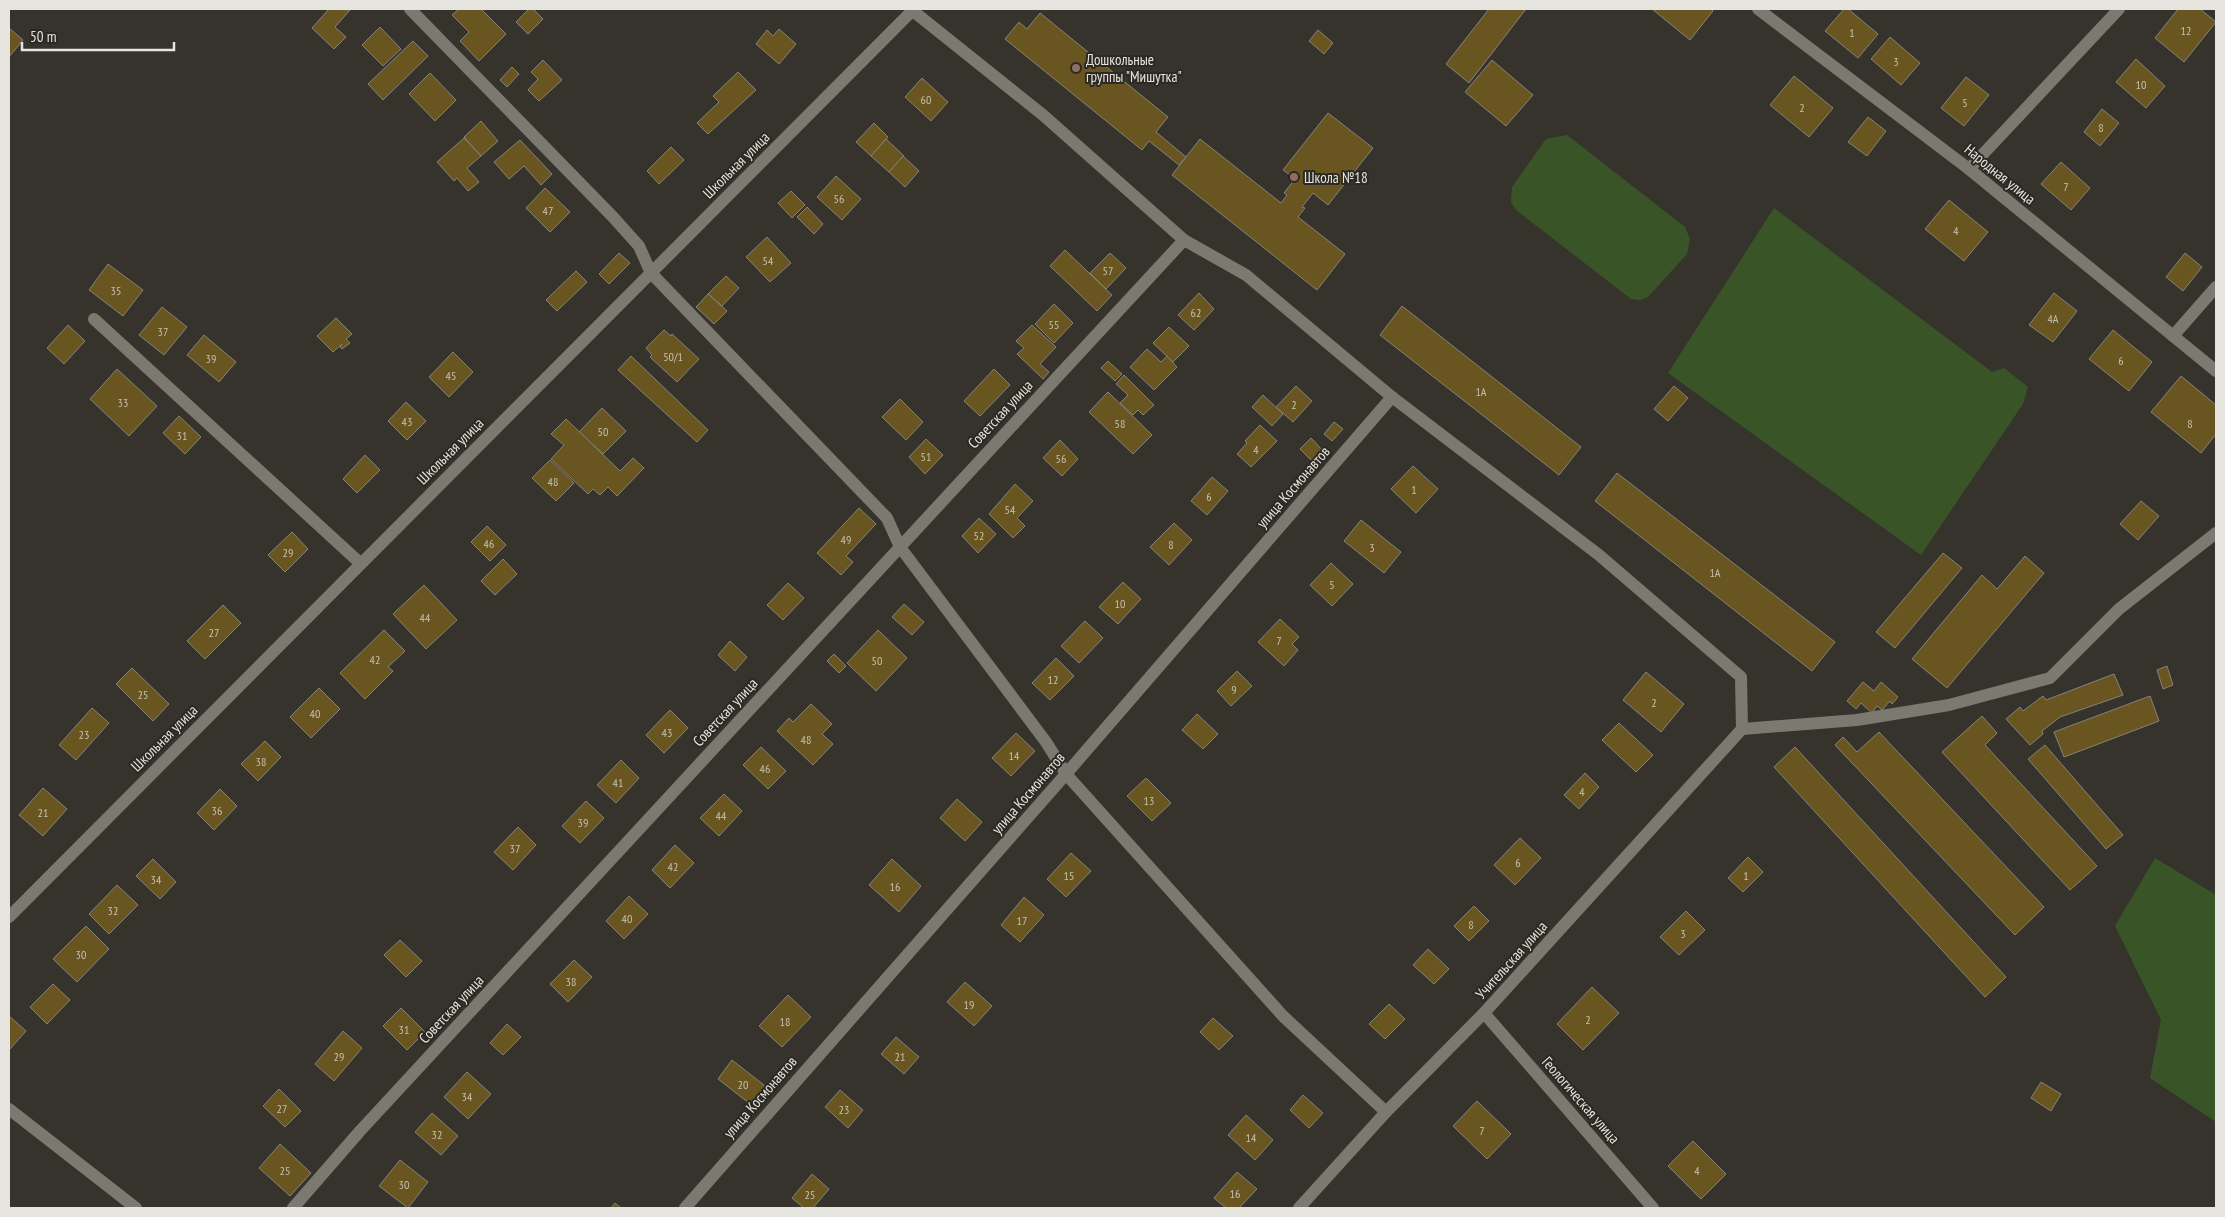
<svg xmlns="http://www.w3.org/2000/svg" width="2225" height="1217" viewBox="0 0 2225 1217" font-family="'PT Sans Narrow',sans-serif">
  <rect width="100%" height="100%" fill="#35332c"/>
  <!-- green -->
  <g fill="#395527">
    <path d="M1567,135L1685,227L1690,239L1687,254L1648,297L1640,300L1631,299L1516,210L1511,202L1512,187L1546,139Z"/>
    <path d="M1774,208L1992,372L2004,368L2028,387L2023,404L1921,555L1668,373Z"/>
    <path d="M2155,858L2216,895V1122L2150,1078L2161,1020L2115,926Z"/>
  </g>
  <!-- building -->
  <g fill="#685520" stroke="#86837b">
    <path d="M329,9L350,10L335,27L346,37L334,49L312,28Z"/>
    <path d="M459,9H481L506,34L479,61L460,41L469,32L452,15Z"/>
    <path d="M529,9H533L543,19L528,34L516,22Z"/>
    <path d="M1489,9H1526L1469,83L1446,64Z"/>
    <path d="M1652,9H1711L1713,11L1690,40Z"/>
    <path d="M1844,9H1848L1878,34L1858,58L1825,31Z"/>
    <path d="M2178,9H2200L2216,22L2184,62L2155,38Z"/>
    <path d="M1040,13L1168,117L1156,132L1186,157L1179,165L1149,141L1142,150L1005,39L1019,22L1027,29Z"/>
    <path d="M380,27L401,49L383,66L362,45Z"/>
    <path d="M9,28L23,40L9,57Z"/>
    <path d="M779,29L796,44L779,64L756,44L767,30L773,36Z"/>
    <path d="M1318,30L1333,43L1324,54L1309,41Z"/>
    <path d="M1890,37L1920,63L1901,85L1871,59Z"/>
    <path d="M413,41L428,56L383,100L368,84Z"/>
    <path d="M2136,59L2165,86L2146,108L2116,82Z"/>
    <path d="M543,60L562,80L539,101L528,90L538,79L531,72Z"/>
    <path d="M1492,60L1533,95L1506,126L1465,92Z"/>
    <path d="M512,67L519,74L507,87L500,80Z"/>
    <path d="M738,72L756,90L708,134L697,123L719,102L713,96Z"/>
    <path d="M430,73L456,100L435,121L409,94Z"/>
    <path d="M1794,76L1833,108L1809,137L1770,105Z"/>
    <path d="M1966,77L1989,95L1964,126L1941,108Z"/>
    <path d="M922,78L948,102L931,121L905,97Z"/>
    <path d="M2102,109L2119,123L2100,146L2084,132Z"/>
    <path d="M1328,113L1373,148L1328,205L1313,193L1302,207L1305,208L1298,217L1345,254L1317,290L1172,175L1200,139L1281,203L1287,195L1284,193L1295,179L1283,170Z"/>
    <path d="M1868,117L1886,131L1867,156L1848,142Z"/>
    <path d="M481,121L498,141L481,156L464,137Z"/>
    <path d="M874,123L888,137L871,156L856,142Z"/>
    <path d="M464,138L481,156L467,168L479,182L468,191L457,178L454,181L437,162Z"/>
    <path d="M886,139L904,156L889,172L871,156Z"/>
    <path d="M520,140L552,174L541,185L524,166L509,179L494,162Z"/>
    <path d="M671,147L684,160L659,184L647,171Z"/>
    <path d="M903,156L919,171L905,187L889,172Z"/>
    <path d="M2061,162L2090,188L2071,210L2041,184Z"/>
    <path d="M836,176L861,199L842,220L817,197Z"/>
    <path d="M545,188L570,212L550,232L526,208Z"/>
    <path d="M791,191L805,205L792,218L778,203Z"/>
    <path d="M1949,200L1988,232L1964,261L1925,229Z"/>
    <path d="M807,207L823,224L814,234L797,217Z"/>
    <path d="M767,237L791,263L770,282L746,257Z"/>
    <path d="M1065,250L1112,295L1097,311L1050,266Z"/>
    <path d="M619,253L630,263L609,284L599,274Z"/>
    <path d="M1110,253L1126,268L1106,289L1090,273Z"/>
    <path d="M2185,253L2202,267L2183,291L2166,277Z"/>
    <path d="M108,264L143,290L123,316L89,290Z"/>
    <path d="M576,271L587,282L557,311L546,300Z"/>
    <path d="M726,276L739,288L722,306L708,294Z"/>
    <path d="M1199,293L1214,309L1194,330L1178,315Z"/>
    <path d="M2054,293L2077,311L2053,342L2029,325Z"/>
    <path d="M708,294L727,311L714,324L696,307Z"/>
    <path d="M1054,304L1073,323L1054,343L1035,324Z"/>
    <path d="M1402,306L1581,447L1559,475L1380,335Z"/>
    <path d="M162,307L187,327L164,355L139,335Z"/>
    <path d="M336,318L352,334L346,339L350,343L342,349L340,347L342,344L333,352L317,336Z"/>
    <path d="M68,325L85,341L64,364L47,348Z"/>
    <path d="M1032,325L1056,347L1040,364L1049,372L1043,379L1017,354L1024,348L1016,341Z"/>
    <path d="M1169,327L1189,346L1173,362L1153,343Z"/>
    <path d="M664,330L671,336L672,334L699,359L677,382L650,357L652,355L646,348Z"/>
    <path d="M2113,330L2152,362L2129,391L2089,359Z"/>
    <path d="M204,335L236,362L219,382L187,355Z"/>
    <path d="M1147,349L1161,362L1167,356L1177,367L1154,390L1130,367Z"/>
    <path d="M453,352L473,372L449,397L429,377Z"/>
    <path d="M631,356L708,430L697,442L618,370Z"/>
    <path d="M1108,361L1122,374L1115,381L1101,368Z"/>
    <path d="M117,369L157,406L129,436L90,399Z"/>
    <path d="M994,369L1010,385L980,416L964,401Z"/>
    <path d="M1124,375L1154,405L1143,415L1138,410L1133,415L1120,403L1128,395L1116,384Z"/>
    <path d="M2181,376L2216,405V434L2201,453L2151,412Z"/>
    <path d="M1296,386L1312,401L1293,422L1276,407Z"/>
    <path d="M1674,386L1688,398L1668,421L1654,409Z"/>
    <path d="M1108,392L1152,435L1133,454L1089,412Z"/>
    <path d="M1263,395L1283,414L1272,426L1252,407Z"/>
    <path d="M900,399L923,422L906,440L882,417Z"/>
    <path d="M406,402L426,421L407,440L388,421Z"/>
    <path d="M602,408L626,431L603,454L579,432Z"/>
    <path d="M179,416L201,437L185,454L163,433Z"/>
    <path d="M566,419L620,471L633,458L644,468L617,496L608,487L600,495L593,489L588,494L551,459L564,445L551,434Z"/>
    <path d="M1334,422L1343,429L1332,441L1324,434Z"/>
    <path d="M1260,425L1277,441L1251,467L1237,454L1247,443L1245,441Z"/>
    <path d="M1311,438L1325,453L1314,463L1300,449Z"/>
    <path d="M926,439L943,455L925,474L909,457Z"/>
    <path d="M1060,440L1078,459L1062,476L1043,458Z"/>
    <path d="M365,455L380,470L357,493L343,479Z"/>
    <path d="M550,460L574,483L556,501L532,478Z"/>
    <path d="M1413,466L1438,489L1416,513L1391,489Z"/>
    <path d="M1617,473L1835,642L1812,671L1595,501Z"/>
    <path d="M1212,477L1228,491L1207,515L1191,501Z"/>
    <path d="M1015,484L1033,501L1017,518L1025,526L1013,538L989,514Z"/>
    <path d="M2141,501L2159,516L2138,540L2120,524Z"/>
    <path d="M859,508L876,524L846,556L853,562L841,575L817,553Z"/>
    <path d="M979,518L996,534L978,553L962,536Z"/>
    <path d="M1361,520L1401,552L1384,573L1344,541Z"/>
    <path d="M1174,523L1192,540L1169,565L1150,547Z"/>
    <path d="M487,526L506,545L490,561L471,542Z"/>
    <path d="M292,532L308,549L285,572L268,555Z"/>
    <path d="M1943,553L1962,568L1895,648L1876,632Z"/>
    <path d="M2025,556L2044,573L1947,688L1912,659L1982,575L1997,589Z"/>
    <path d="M503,559L517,574L495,595L481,581Z"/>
    <path d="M1331,563L1353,584L1332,606L1310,585Z"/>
    <path d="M1123,582L1141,599L1118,624L1099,607Z"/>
    <path d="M788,583L804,598L783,620L767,605Z"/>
    <path d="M424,585L457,620L426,649L393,614Z"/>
    <path d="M904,604L924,622L912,635L892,617Z"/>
    <path d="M223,605L241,623L205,659L187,641Z"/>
    <path d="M1280,619L1299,637L1292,644L1298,650L1284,666L1258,642Z"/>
    <path d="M1085,621L1103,638L1079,663L1061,646Z"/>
    <path d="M384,630L405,651L388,667L393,671L365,699L340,673Z"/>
    <path d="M878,630L907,658L876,691L847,663Z"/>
    <path d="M730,641L747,657L735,671L718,655Z"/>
    <path d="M834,654L846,666L839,673L827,661Z"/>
    <path d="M1056,658L1074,676L1050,700L1032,683Z"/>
    <path d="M2167,666L2173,685L2163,689L2157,670Z"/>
    <path d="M132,668L169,704L153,721L116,684Z"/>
    <path d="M1237,671L1252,686L1231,706L1217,691Z"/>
    <path d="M1646,672L1684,704L1661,732L1623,700Z"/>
    <path d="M2114,674L2123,695L2060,717L2042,731L2043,734L2030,745L2006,719L2020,707L2023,711L2043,696L2046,700Z"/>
    <path d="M1863,682L1874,691L1881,682L1898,697L1892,704L1890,701L1882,710L1877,706L1872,713L1861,703L1856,709L1847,701Z"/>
    <path d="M319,688L340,709L311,738L290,717Z"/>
    <path d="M2150,696L2159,721L2064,757L2054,732Z"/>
    <path d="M811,704L832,724L822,734L833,744L813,765L777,731L789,718L793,722Z"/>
    <path d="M92,708L109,723L76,760L59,745Z"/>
    <path d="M670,710L688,728L664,753L646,735Z"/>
    <path d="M1197,714L1218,734L1203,749L1182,730Z"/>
    <path d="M1982,716L1997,733L1985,745L2097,866L2070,890L1942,752Z"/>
    <path d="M1619,723L1653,755L1636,772L1602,740Z"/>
    <path d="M1879,732L2044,907L2015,935L1835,745L1843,737L1857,752Z"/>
    <path d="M1016,733L1035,751L1011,776L992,758Z"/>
    <path d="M265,741L281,757L258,781L241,764Z"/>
    <path d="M2045,745L2123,835L2106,849L2028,759Z"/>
    <path d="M761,747L786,771L768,789L743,765Z"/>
    <path d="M1795,747L2006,977L1985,997L1774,767Z"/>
    <path d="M621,760L639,778L616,803L597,785Z"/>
    <path d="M1585,773L1599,787L1579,809L1564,795Z"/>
    <path d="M1146,778L1171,803L1152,821L1127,796Z"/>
    <path d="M43,788L67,809L43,836L19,815Z"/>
    <path d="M220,789L237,806L214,830L197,813Z"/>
    <path d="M724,794L742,811L719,836L700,818Z"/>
    <path d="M957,799L982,822L965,841L940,818Z"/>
    <path d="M586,801L604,818L580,843L562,826Z"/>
    <path d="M518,827L536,845L513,870L494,852Z"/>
    <path d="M1520,838L1541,858L1515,885L1494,865Z"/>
    <path d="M675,845L694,863L670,888L652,870Z"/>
    <path d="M1071,853L1091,871L1066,897L1047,879Z"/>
    <path d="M1748,857L1763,872L1743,892L1728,878Z"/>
    <path d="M153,859L176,882L160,899L136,876Z"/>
    <path d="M892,859L921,886L899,912L869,885Z"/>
    <path d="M117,885L138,905L109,934L89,914Z"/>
    <path d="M629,896L648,914L624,939L606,921Z"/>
    <path d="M1024,897L1044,915L1020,942L1001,925Z"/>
    <path d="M1474,906L1489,921L1469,941L1454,926Z"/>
    <path d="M1686,911L1705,930L1679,955L1660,937Z"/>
    <path d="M86,926L109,949L77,982L53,959Z"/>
    <path d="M400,940L422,961L406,977L384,955Z"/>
    <path d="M1428,949L1449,969L1434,984L1413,965Z"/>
    <path d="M574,960L592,977L568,1002L550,984Z"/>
    <path d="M965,982L992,1006L974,1026L947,1002Z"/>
    <path d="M53,984L70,1000L47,1024L30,1007Z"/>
    <path d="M1592,987L1619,1013L1583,1050L1557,1024Z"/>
    <path d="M788,995L811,1017L782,1047L759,1026Z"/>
    <path d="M1389,1004L1405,1019L1385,1039L1369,1024Z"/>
    <path d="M401,1008L425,1032L407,1050L383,1026Z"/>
    <path d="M9,1016L26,1031L10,1049L9,1048Z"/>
    <path d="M1213,1018L1233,1036L1219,1050L1200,1032Z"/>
    <path d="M507,1024L521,1037L503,1055L490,1043Z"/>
    <path d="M343,1031L362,1048L334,1081L315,1064Z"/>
    <path d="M896,1037L919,1057L904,1074L881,1054Z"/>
    <path d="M732,1060L769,1089L754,1107L718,1079Z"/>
    <path d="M467,1072L491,1094L468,1119L444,1097Z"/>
    <path d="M2041,1082L2061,1094L2051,1111L2031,1098Z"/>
    <path d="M279,1089L301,1111L285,1127L263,1106Z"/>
    <path d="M840,1090L863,1110L848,1128L825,1107Z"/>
    <path d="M1303,1095L1323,1113L1309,1128L1290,1110Z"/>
    <path d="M1477,1101L1511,1134L1487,1159L1453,1126Z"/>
    <path d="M432,1113L458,1136L441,1155L415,1132Z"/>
    <path d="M1246,1115L1273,1140L1255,1160L1228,1135Z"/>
    <path d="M1693,1141L1726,1174L1701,1199L1668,1166Z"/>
    <path d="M280,1144L311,1173L290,1196L259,1168Z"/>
    <path d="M400,1160L428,1182L408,1208L379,1186Z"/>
    <path d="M1237,1172L1257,1189L1239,1208H1226L1214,1198Z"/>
    <path d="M812,1174L829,1189L813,1208H804L792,1198Z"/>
    <path d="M615,1203L621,1208H611Z"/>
  </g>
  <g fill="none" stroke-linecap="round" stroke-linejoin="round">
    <!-- minor -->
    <g stroke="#7c7971" stroke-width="12">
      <path d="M410,9L613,217L639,246L651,273L887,518L900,547L1046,742L1066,774L1283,1016L1386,1112"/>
      <path d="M1758,9L1969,169L2216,371"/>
      <path d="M913,11L1043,115L1184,240L1246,275L1392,397L1599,555L1741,677L1742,729"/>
      <path d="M1969,169L2119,9"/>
      <path d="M94,319L360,563"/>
      <path d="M2173,336L2216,287"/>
      <path d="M1742,729L1857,720L1949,705L2050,678L2119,609L2216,533"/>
      <path d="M9,917L914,9"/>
      <path d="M1484,1013L1653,1208"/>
      <path d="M9,1109L136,1208"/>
      <path d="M293,1208L360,1131L1184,240"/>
      <path d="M685,1208L1066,774L1392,397"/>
      <path d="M1299,1208L1386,1112L1484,1013L1742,729"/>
    </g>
  </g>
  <!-- markers -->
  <g fill="#8d6e63" stroke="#2b2922" stroke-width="2">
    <circle cx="1076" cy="68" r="5"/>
    <circle cx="1294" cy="177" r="5"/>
  </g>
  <g text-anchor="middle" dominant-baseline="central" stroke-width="4" stroke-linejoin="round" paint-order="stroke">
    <!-- number labels -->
    <g font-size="12" fill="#c6c0af">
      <text x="2186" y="30">12</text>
      <text x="1852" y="32">1</text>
      <text x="1896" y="61">3</text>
      <text x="2141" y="84">10</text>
      <text x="926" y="99">60</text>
      <text x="1965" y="102">5</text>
      <text x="1802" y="107">2</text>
      <text x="2101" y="127">8</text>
      <text x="2066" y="186">7</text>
      <text x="839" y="198">56</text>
      <text x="548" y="210">47</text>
      <text x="1956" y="230">4</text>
      <text x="768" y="260">54</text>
      <text x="1108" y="270">57</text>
      <text x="116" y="290">35</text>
      <text x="1196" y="312">62</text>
      <text x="2053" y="318">4А</text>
      <text x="1054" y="324">55</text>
      <text x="163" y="331">37</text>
      <text x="673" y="356">50/1</text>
      <text x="211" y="358">39</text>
      <text x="2121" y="360">6</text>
      <text x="451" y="375">45</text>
      <text x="1481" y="391">1А</text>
      <text x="123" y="402">33</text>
      <text x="1294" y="404">2</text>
      <text x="407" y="421">43</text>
      <text x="1120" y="423">58</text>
      <text x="2190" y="423">8</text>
      <text x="603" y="431">50</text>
      <text x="182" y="435">31</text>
      <text x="1256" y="449">4</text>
      <text x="926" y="456">51</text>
      <text x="1061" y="458">56</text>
      <text x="553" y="481">48</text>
      <text x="1414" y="489">1</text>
      <text x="1209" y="496">6</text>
      <text x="1010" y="509">54</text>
      <text x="979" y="535">52</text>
      <text x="846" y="539">49</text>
      <text x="489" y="543">46</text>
      <text x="1171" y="544">8</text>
      <text x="1372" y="547">3</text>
      <text x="288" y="552">29</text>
      <text x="1715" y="572">1А</text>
      <text x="1332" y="584">5</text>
      <text x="1120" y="603">10</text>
      <text x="425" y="617">44</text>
      <text x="214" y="632">27</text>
      <text x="1279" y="640">7</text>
      <text x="375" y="659">42</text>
      <text x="877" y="660">50</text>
      <text x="1053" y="679">12</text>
      <text x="1234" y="689">9</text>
      <text x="143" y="694">25</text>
      <text x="1654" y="702">2</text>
      <text x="315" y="713">40</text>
      <text x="667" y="732">43</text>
      <text x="84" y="734">23</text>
      <text x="806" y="739">48</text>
      <text x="1014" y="755">14</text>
      <text x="261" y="761">38</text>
      <text x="765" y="768">46</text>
      <text x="618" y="782">41</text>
      <text x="1582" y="791">4</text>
      <text x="1149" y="800">13</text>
      <text x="217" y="810">36</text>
      <text x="43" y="812">21</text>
      <text x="721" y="815">44</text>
      <text x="583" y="822">39</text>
      <text x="515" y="848">37</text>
      <text x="1518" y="862">6</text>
      <text x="673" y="866">42</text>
      <text x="1069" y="875">15</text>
      <text x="1746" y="875">1</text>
      <text x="156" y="879">34</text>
      <text x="895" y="886">16</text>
      <text x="113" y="910">32</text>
      <text x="627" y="918">40</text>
      <text x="1022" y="920">17</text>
      <text x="1471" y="924">8</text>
      <text x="1683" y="933">3</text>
      <text x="81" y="954">30</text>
      <text x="571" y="981">38</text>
      <text x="969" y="1004">19</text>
      <text x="1588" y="1019">2</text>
      <text x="785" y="1021">18</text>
      <text x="404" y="1029">31</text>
      <text x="339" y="1056">29</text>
      <text x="900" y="1056">21</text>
      <text x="743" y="1084">20</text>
      <text x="467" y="1096">34</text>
      <text x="282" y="1108">27</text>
      <text x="844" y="1109">23</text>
      <text x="1482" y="1130">7</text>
      <text x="437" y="1134">32</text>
      <text x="1251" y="1137">14</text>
      <text x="285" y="1170">25</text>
      <text x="1697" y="1170">4</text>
      <text x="404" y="1184">30</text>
      <text x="1235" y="1193">16</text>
      <text x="810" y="1194">25</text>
    </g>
    <!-- poi labels -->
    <g font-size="15" fill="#e6e4df" stroke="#2b2922" text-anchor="start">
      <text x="1086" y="59">Дошкольные<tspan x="1086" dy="17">группы "Мишутка"</tspan></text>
      <text x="1304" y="177">Школа №18</text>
    </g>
    <!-- street labels -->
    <g font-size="15" fill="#e6e4df" stroke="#2b2922">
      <text transform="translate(736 165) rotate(-45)">Школьная улица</text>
      <text transform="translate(2000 174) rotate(39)">Народная улица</text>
      <text transform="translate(1000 414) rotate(-47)">Советская улица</text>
      <text transform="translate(450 451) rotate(-45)">Школьная улица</text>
      <text transform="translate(1293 487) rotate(-49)">улица Космонавтов</text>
      <text transform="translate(725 712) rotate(-47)">Советская улица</text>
      <text transform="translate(164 738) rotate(-45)">Школьная улица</text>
      <text transform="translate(1028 793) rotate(-49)">улица Космонавтов</text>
      <text transform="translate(1511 960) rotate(-48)">Учительская улица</text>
      <text transform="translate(451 1009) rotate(-47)">Советская улица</text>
      <text transform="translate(760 1097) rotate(-49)">улица Космонавтов</text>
      <text transform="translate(1581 1100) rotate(49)">Геологическая улица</text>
    </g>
  </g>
  <!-- border -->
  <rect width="2225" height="1217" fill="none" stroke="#e6e4df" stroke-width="20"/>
  <!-- scale -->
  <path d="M22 42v8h152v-8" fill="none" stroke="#e6e4df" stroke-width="2.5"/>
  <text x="30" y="42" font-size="15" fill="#e6e4df" stroke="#2b2922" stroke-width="4" paint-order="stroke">50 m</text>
</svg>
